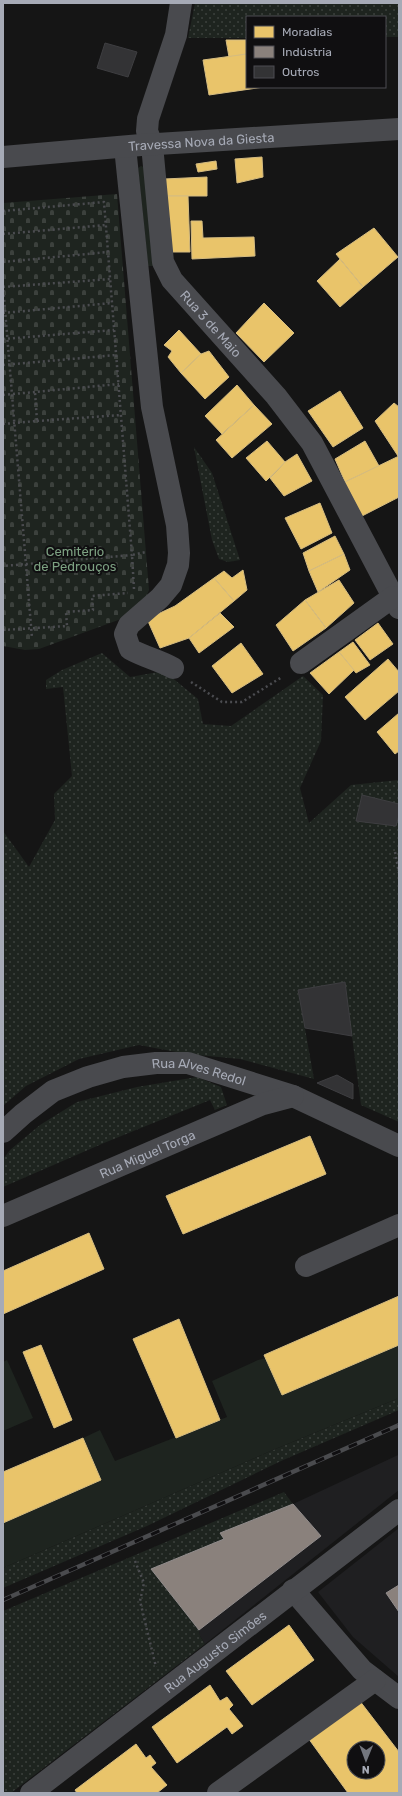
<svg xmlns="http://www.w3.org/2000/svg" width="402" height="1796" viewBox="0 0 402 1796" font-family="Rubik,sans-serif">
  <defs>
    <pattern id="grass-dots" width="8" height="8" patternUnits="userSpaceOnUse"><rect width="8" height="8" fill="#1e241f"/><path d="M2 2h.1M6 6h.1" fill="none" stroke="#3c413d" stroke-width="1.8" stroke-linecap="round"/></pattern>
    <pattern id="cemetery-stones" width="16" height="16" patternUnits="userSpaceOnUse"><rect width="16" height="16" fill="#1e241f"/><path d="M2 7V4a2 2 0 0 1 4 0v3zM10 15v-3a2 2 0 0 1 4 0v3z" fill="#3c413d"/></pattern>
  </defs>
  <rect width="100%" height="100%" fill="#151515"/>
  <!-- built -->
  <g fill="#1f1f21">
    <path d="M398,1455L399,1490L205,1644L200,1636L199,1630L151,1569L223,1539L220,1533L293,1504Z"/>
    <path d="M399,1528V1677L353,1637L318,1592Z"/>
  </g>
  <!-- grass -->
  <g fill="url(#grass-dots)">
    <path d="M195,3H399V37H385V17H247V38H188Z"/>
    <path d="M194,447L212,473L240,560L228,562L219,559L212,540Z"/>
    <path d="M102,653L130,677L164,671L198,699L203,724L231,726L303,676L323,695L321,741L300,788L309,823L351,785L399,780V1122L361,1105L345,983L298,990L314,1079L240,1059L187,1054L139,1045L79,1059L26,1086L3,1106V831L29,867L55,820L54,794L72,776L63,687L46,689V680L62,670Z"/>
    <path d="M197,1077L221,1087L227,1105L215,1110L210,1100L104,1143L3,1187V1159L10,1150L40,1125L77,1102L137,1087Z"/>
    <path d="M399,1398V1410L281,1461L147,1526L3,1588V1568L273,1450Z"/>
    <path d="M284,1492L293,1504L220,1533L224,1539L152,1569L199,1630L200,1636L205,1644L11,1793H3V1611Z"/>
  </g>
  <!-- cemetery -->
  <path fill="url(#cemetery-stones)" d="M117,194L149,590L145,600L121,619L39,649L25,650L3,646V203Z"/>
  <!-- garden -->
  <g fill="#1e241f">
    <path d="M141,166L144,167L153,266H148L138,168Z"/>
    <path d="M399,1345V1398L273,1450L3,1568V1523L101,1480L83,1438L100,1430L115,1461L227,1417L212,1381L258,1360L266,1358L282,1395Z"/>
    <path d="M7,1360L33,1418L3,1431V1362Z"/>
  </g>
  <!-- homes -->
  <g fill="#e9c46a" stroke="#d5bc81" fill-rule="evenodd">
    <path d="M226,40H247V54L229,57Z"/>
    <path d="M247,54V87H264L209,95L203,60Z"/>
    <path d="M262,157L263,177L237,183L235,159Z"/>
    <path d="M216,161L217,169L198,172L196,164Z"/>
    <path d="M207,177V196H166L164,179Z"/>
    <path d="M166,196H188L190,252H170Z"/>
    <path d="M191,221H202L203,238L254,237L255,256L192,259Z"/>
    <path d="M374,228L398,257L363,287L336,254Z"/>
    <path d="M340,259L363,287L340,307L317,281Z"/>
    <path d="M264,303L294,333L264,362L236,333Z"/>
    <path d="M179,330L201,354L181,373L168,357L172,351L164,345Z"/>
    <path d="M209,351L229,377L205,399L181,373L201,354Z"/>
    <path d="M237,385L254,405L222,434L205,416Z"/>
    <path d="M340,391L363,428L333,447L308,411Z"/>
    <path d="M394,403L399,407L398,456L375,421Z"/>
    <path d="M254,405L272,424L232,458L216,440Z"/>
    <path d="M267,441L285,462L266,481L246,458Z"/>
    <path d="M365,441L379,466L345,482L335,459Z"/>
    <path d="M297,454L312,481L284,496L270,478L285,462Z"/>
    <path d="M399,456V497L362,516L345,482Z"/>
    <path d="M320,503L332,533L301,549L285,518Z"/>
    <path d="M335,536L344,554L309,571L303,553Z"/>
    <path d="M344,554L350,570L318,592L309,571Z"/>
    <path d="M243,570L247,590L234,601L214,578L224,571L232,578Z"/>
    <path d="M214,578L234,601L189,638L160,648L147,619L175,606Z"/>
    <path d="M339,580L354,603L326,628L305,600Z"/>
    <path d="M305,600L326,628L293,651L276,625Z"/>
    <path d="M220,613L234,627L199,653L189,638Z"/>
    <path d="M378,623L393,644L370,660L355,640Z"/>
    <path d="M353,642L370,665L356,673L339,652Z"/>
    <path d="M241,643L263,674L232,693L212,666Z"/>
    <path d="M339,652L354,670L329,694L310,673Z"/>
    <path d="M388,659L399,672V691L365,720L345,697Z"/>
    <path d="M399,713V751L395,754L377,732Z"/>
    <path d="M310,1136L326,1174L183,1234L166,1196Z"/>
    <path d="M89,1233L104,1269L3,1314V1271Z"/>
    <path d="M399,1296V1345L282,1395L264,1355Z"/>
    <path d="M179,1319L220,1420L176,1438L133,1339Z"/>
    <path d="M41,1345L72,1420L54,1428L23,1352Z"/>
    <path d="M83,1438L101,1480L3,1523V1472Z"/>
    <path d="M289,1625L314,1660L252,1705L226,1671Z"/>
    <path d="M210,1685L220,1701L227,1697L233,1705L229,1709L243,1726L232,1734L227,1727L177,1763L152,1727Z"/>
    <path d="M356,1696L399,1752V1793H348L303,1731ZM354,1748H378V1772H354Z"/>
    <path d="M136,1744L146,1758L150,1755L156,1763L151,1767L167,1785L157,1793H77L75,1790Z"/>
  </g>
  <!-- industry -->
  <g fill="#8a817c" stroke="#928d8d">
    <path d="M293,1504L321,1536L199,1630L151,1569L224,1539L220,1533Z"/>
    <path d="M399,1585V1612L386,1593Z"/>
  </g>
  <!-- building -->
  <g fill="#333335" stroke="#3e3e41">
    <path d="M105,43L137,52L128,77L97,68Z"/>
    <path d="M362,795L399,804V815L396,826L356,821Z"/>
    <path d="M345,982L352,1036L305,1028L298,990Z"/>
    <path d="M337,1075L353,1084V1099L317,1083Z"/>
  </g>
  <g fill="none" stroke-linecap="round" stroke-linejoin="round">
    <!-- path -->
    <g stroke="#4b4c50" stroke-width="2.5" stroke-dasharray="2 3" stroke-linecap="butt">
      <path d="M3,211L104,202L132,555L3,566"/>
      <path d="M3,234L106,225"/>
      <path d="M3,262L108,252"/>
      <path d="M3,285L32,638"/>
      <path d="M3,287L110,279"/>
      <path d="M3,313L112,303"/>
      <path d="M3,339L114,330"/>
      <path d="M3,365L116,355"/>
      <path d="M3,395L119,384"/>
      <path d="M37,421L121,415"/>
      <path d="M3,424L37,421L35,392"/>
      <path d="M134,589L132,555L146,552"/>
      <path d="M3,630L67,626L66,612L93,610L92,596L128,593"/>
      <path d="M191,682L222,702H242L282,677"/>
      <path d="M395,852L399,873"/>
      <path d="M135,1561L144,1583L140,1601L156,1667"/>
    </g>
    <!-- minor -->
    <g stroke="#494a4e" stroke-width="22">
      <path id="s1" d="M181,3L176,35L148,119L147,131L152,145L163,262L172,280L276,396L312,443L399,608"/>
      <path d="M125,147L152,407L177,525L179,553L178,565L171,585L160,598L129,625L125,634L130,649C144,657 159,660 173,668"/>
      <path id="s2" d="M3,157L141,145L399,129"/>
      <path d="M301,663L393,597"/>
      <path id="s3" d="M3,1132L23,1114L53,1091L88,1077L123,1067L156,1063H188L293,1096L399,1146"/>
      <path id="s4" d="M3,1216L263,1104L293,1096"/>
      <path d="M306,1266L399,1225"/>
      <path d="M293,1590L362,1670L399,1698"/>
      <path id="s5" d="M31,1793L399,1510"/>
      <path d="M218,1793L375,1680"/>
    </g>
    <!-- rail casing -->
    <g stroke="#4a4b4e" stroke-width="4.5">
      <path id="rail" d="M3,1600L399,1425"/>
    </g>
    <!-- rail -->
    <use href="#rail" stroke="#100f11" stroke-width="3" stroke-dasharray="9" stroke-linecap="butt"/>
  </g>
  <g text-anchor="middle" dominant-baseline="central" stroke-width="4" stroke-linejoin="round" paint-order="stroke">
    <!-- street labels -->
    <g font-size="13" fill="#a6aab6" stroke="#100f11">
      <text stroke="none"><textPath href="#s2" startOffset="199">Travessa Nova da Giesta</textPath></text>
      <text stroke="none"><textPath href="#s1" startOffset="344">Rua 3 de Maio</textPath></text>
      <text stroke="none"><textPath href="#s3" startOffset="216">Rua Alves Redol</textPath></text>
      <text stroke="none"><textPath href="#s4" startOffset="157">Rua Miguel Torga</textPath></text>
      <text stroke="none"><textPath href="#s5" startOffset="232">Rua Augusto Simões</textPath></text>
    </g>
    <!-- park labels -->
    <g font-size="13" fill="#7da182" stroke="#100f11">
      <text x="75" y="551">Cemitério<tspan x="75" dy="15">de Pedrouços</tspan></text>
    </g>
  </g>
  <!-- border -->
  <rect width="402" height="1796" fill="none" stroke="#a6aab6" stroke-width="8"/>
  <!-- legend -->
  <rect x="246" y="16" width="140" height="72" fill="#100f11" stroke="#4c4d53"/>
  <rect x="254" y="26" width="20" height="12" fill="#e9c46a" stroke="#4c4d53"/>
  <text x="282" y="36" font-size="12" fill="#a6aab6">Moradias</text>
  <rect x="254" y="46" width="20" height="12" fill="#8a817c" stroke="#4c4d53"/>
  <text x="282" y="56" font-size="12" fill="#a6aab6">Indústria</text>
  <rect x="254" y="66" width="20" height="12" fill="#333335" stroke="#4c4d53"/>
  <text x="282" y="76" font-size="12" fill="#a6aab6">Outros</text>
  <!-- north arrow -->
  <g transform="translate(366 1760) rotate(181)"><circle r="19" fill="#100f11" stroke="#4c4d53"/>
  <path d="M0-3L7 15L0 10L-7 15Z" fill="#73767e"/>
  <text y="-6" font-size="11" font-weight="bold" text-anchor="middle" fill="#a6aab6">N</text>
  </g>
</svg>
